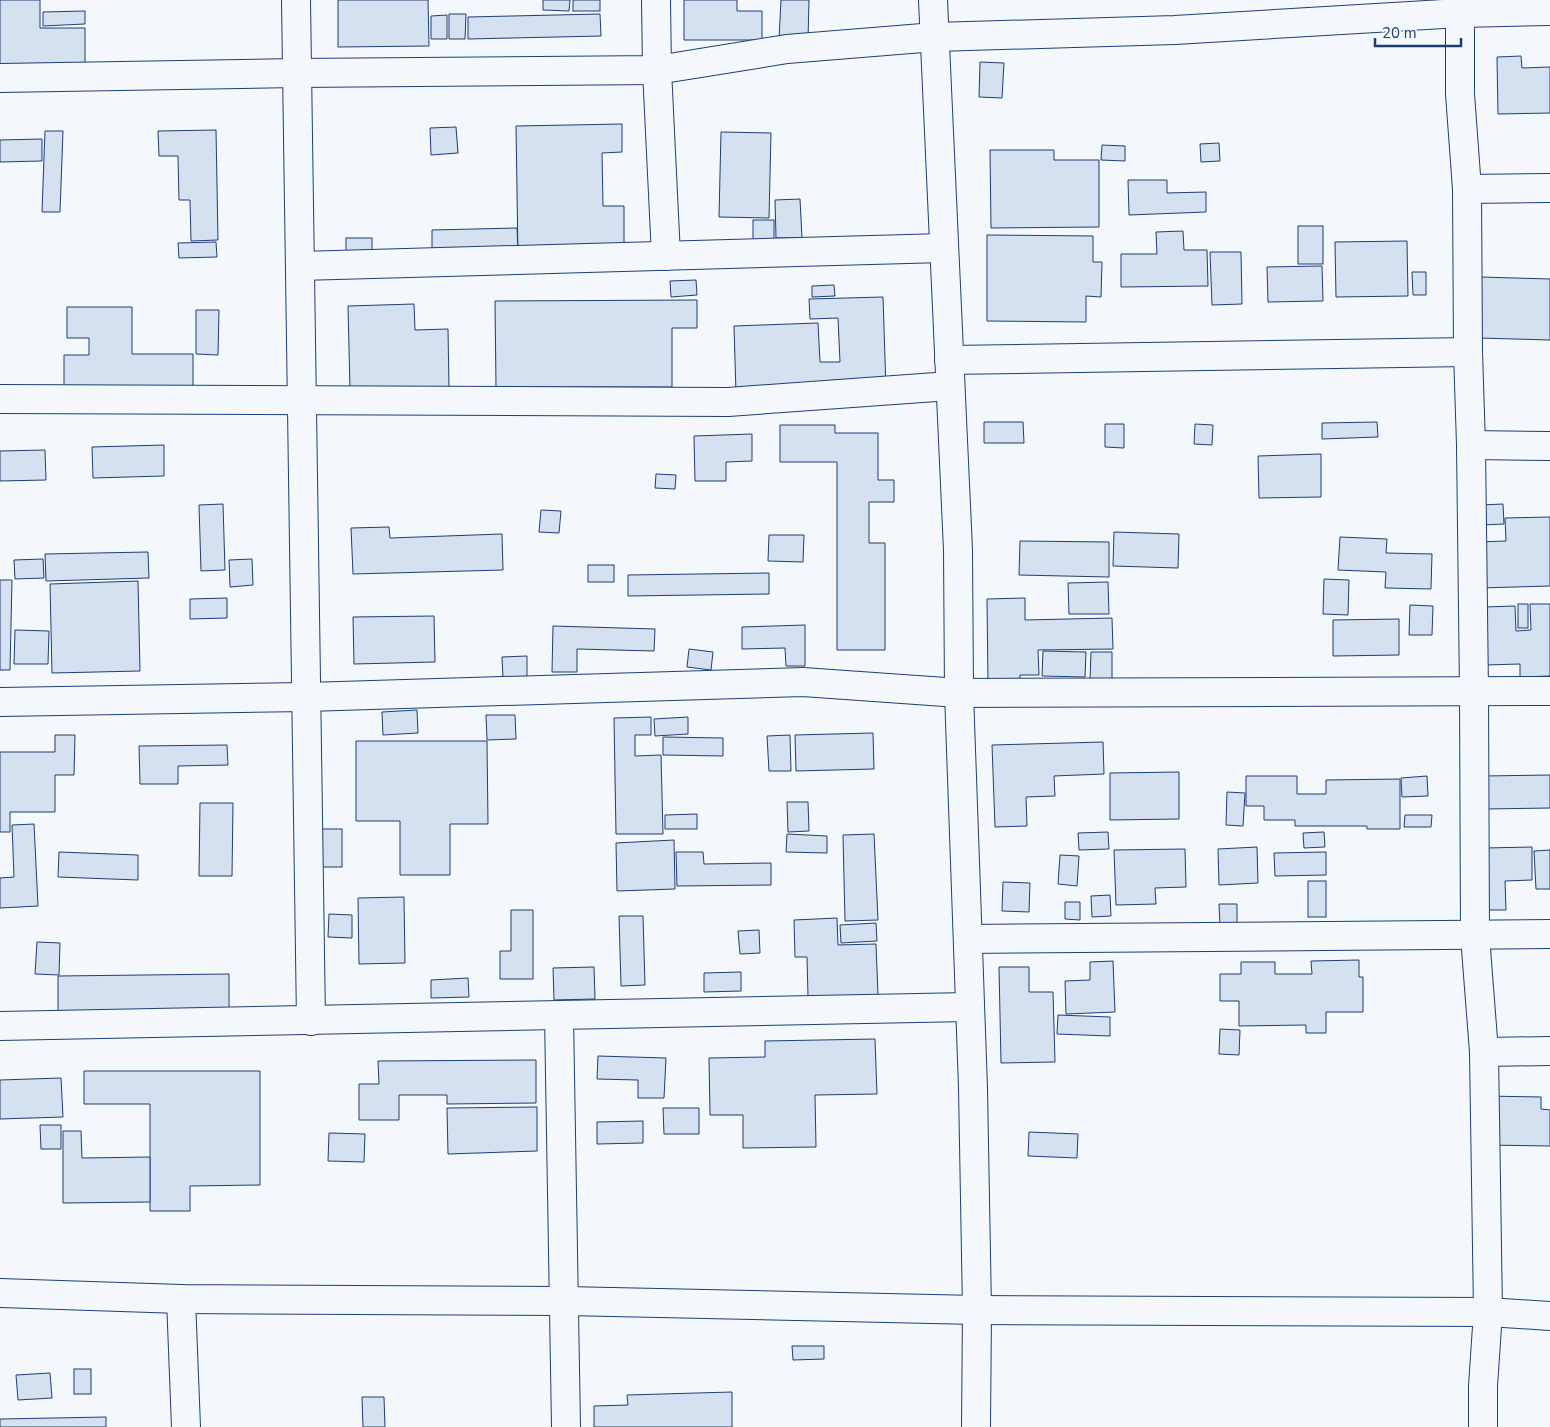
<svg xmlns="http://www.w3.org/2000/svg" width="1550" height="1427" viewBox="0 0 1550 1427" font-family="'Nunito Sans',sans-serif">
  <rect width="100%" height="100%" fill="#f4f7fb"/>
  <!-- building -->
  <g fill="#d5e0f0" stroke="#1d3f73">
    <path d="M0,0H40V28H85V65L0,66Z"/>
    <path d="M338,0H428L429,46L338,47Z"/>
    <path d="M543,0H570L569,11L543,10Z"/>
    <rect x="573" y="0" width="27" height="11"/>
    <path d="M684,0H737V11H762V40H684Z"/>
    <path d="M781,0H809L808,40L779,39Z"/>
    <path d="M85,11V24L43,26V12Z"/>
    <path d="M449,14H466L465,39H449Z"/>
    <path d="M600,14L601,36L468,39V17Z"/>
    <path d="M447,15V39H431V16Z"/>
    <path d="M1521,56L1522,68L1550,67V113L1498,114L1497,57Z"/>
    <path d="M980,62L1004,63L1002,98L979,97Z"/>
    <path d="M622,124V152L602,153L603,206H624V250L518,257L516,126Z"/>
    <path d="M456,127L458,153L431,155L430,128Z"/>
    <path d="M216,130L218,240L191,241L190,200H179L178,156H159L158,131Z"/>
    <path d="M45,131H63L60,212H42Z"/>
    <path d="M721,132L771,133L769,218L719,217Z"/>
    <path d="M42,139V161L0,162V140Z"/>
    <path d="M1219,143L1220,161L1201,162L1200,144Z"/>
    <path d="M1102,145L1125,146V161L1101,160Z"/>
    <path d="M990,150H1054V160H1099V227L991,228Z"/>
    <path d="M1128,180H1167V193L1206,192V212L1129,215Z"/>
    <path d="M800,199L802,238H776L775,200Z"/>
    <rect x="753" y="220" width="21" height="29"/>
    <rect x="1298" y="226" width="25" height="38"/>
    <path d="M517,228L518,253L432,255V230Z"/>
    <path d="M1183,231L1184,250H1207L1208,286L1121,287V254H1157L1156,232Z"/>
    <path d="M987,235L1093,236V262H1102L1101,297L1086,296V322L987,321Z"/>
    <rect x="346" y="238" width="26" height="16"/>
    <path d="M1407,241L1408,296L1336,297L1335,242Z"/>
    <path d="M216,242L217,257L179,258L178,243Z"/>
    <path d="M1210,252H1241L1242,304L1212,305Z"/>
    <path d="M1322,266L1323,301L1268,302L1267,267Z"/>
    <path d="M1412,272H1426V295H1413Z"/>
    <path d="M1480,277L1550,279V340L1478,338Z"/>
    <path d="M696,280L697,295L671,297L670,281Z"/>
    <path d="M834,285L835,296L812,297V286Z"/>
    <path d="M883,297L886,390L736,394L734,326L818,323L820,362H840L838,318L810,319L809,299Z"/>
    <path d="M697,300V328H672V387H496L495,301Z"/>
    <path d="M414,304L415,330L448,329L449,388L350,390L348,306Z"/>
    <path d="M67,307H132V354H193V399L64,400V355H89V338H67Z"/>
    <path d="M196,310H219L218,355L196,354Z"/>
    <path d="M984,422H1023L1024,443H984Z"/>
    <path d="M1377,422L1378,437L1322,439V423Z"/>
    <path d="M1105,424H1124V448L1105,447Z"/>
    <path d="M1195,424L1213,425L1212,445L1194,444Z"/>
    <path d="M780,425H835V433H878V480H894V502H869V543H885V650H837V462H780Z"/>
    <path d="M752,434V461L726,462V481H695L694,436Z"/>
    <path d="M164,445V476L93,478L92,447Z"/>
    <path d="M45,450L46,480L0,481V451Z"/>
    <path d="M1321,454V497L1259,498L1258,456Z"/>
    <path d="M656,474L676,475L675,489L655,488Z"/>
    <path d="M223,504L225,570L201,571L199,505Z"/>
    <path d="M1503,504L1504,524L1482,525L1481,505Z"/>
    <path d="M541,510L561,511L559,533L539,532Z"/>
    <path d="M1550,517V586L1479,588L1478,542L1506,541L1505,518Z"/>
    <path d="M389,527L390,538L502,534L503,570L353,574L351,528Z"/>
    <path d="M1114,532L1179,534L1178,568L1113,566Z"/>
    <path d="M769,535H804L803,562L768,561Z"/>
    <path d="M1340,537L1387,539L1386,553L1432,554L1431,589L1385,588L1386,572L1338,570Z"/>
    <path d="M1020,541L1109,542V577L1019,575Z"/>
    <path d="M148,552L149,578L46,581L45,554Z"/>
    <path d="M43,559L44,578L15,579L14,560Z"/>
    <path d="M252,559L253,585L230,587L229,560Z"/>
    <rect x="588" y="565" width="26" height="17"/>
    <path d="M769,573V594L628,596V575Z"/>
    <path d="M1324,579L1349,580L1348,615L1323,614Z"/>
    <path d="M0,580H12L10,670H0Z"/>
    <path d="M138,581L140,671L52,673L50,584Z"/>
    <path d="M1108,582L1109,614H1069L1068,583Z"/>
    <path d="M227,598V618L190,619V599Z"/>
    <path d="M1025,598V620L1112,618L1113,649L1038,650L1039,675H1020V684H988L987,599Z"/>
    <rect x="1518" y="604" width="10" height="24"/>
    <path d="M1530,604H1550V676L1520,677V664L1485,665L1484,607L1515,606L1516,631L1531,630Z"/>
    <path d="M1410,605L1433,606L1432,635H1409Z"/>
    <path d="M434,616L435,662L354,664L353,617Z"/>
    <path d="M1399,619V655L1333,656V620Z"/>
    <path d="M805,625V666H786L785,648L742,649V627Z"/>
    <path d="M553,626L655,629L654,651L577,649V672H552Z"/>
    <path d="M15,630L49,631L48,664H14Z"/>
    <path d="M689,649L713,652L711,670L687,667Z"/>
    <path d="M1043,651L1086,652L1085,677L1042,676Z"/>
    <path d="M1091,652H1112V681L1090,680Z"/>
    <path d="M527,656V677L503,678L502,657Z"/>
    <path d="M417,710L418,733L383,735L382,712Z"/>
    <path d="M486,715H515L516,739L487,740Z"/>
    <path d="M651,717V735H635V756L661,755L663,834H616L614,718Z"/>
    <path d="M688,717V734L655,736L654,719Z"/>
    <path d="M873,733L874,769L796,771L795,735Z"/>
    <path d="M55,735H75L74,775H55V812H10V832H0V752H55Z"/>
    <path d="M790,735L791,771H769L767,736Z"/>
    <path d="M663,737L723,738V756L663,755Z"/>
    <path d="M356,741H487L488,824H450V875H400V821H356Z"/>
    <path d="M1103,742L1104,774L1054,776L1055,796L1026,797L1027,826L995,827L992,745Z"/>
    <path d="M227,745L228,765L178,766V784H140L139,746Z"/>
    <path d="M1179,772V819L1110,820V773Z"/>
    <path d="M1550,775V808L1485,809L1484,776Z"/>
    <path d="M1246,776H1297V794H1326V780L1400,779V829H1367V826H1295V820H1264V806H1246Z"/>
    <path d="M1427,776L1428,796L1402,797L1401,778Z"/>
    <path d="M1227,792L1245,793L1243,826L1226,825Z"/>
    <path d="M787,802H808L809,831L788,832Z"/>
    <path d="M200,803H233L232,876H199Z"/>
    <path d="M697,814V829H665V815Z"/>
    <path d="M1405,815H1432L1431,827H1404Z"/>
    <path d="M34,824L38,906L0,908V878L14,877L12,825Z"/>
    <rect x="317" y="829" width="25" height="38"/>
    <path d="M1108,832L1109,849L1079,850L1078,833Z"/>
    <path d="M1324,832L1325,847L1304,848L1303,833Z"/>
    <path d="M787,834L827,836V853L786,852Z"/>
    <path d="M874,834L878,920L845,921L843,835Z"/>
    <path d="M674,840L675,889L617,891L616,843Z"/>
    <path d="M1257,847L1258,883L1219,885L1218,849Z"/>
    <path d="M1532,847V880L1505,881L1506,910H1486L1485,848Z"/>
    <path d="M1185,849L1186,887L1155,888L1156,904L1116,905L1114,850Z"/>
    <path d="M1550,850V889H1536L1534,851Z"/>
    <path d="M59,852L138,855V880L58,877Z"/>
    <path d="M676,852H703L704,864L771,863V885L677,886Z"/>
    <path d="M1326,852V875L1275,876L1274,853Z"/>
    <path d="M1060,855L1079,856L1077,886L1058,884Z"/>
    <rect x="1308" y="881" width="18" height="36"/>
    <path d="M1003,882L1030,883L1029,912L1002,911Z"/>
    <path d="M1110,895L1111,916L1092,917L1091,896Z"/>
    <path d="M404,897L405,963L359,964L358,898Z"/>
    <path d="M1065,902H1080V920L1065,919Z"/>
    <path d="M1219,904H1237V926H1220Z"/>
    <path d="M511,910H533V979H500V951H511Z"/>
    <path d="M329,914L352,915V938L328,937Z"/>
    <path d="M619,916H643L645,985L621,986Z"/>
    <path d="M837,918L838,945L876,944L878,995L808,997L807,957H795L794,920Z"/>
    <path d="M876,923L877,941L841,943L840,925Z"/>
    <path d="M759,930L760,953L740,954L738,931Z"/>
    <path d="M37,942L60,943L59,975L35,974Z"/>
    <path d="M1359,960V977H1363V1012H1326V1033H1306V1025L1239,1026V1001H1220V974H1241V962H1275V974H1312L1311,961Z"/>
    <path d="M1113,961L1115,1012L1066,1014L1065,981L1090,980V962Z"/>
    <path d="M594,967L595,999L554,1000L553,968Z"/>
    <path d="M999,967H1029V992H1053L1055,1062L1001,1063Z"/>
    <path d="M741,972V991L704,992V973Z"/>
    <path d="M229,974V1009L58,1012V976Z"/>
    <path d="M468,978L469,997L431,998V980Z"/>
    <path d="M1058,1015L1110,1017V1036L1057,1034Z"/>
    <path d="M1220,1029L1240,1030L1239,1055L1219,1054Z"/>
    <path d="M875,1039L877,1094L815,1095L816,1147L743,1148V1115H710L709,1058L765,1057V1041Z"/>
    <path d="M598,1056L666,1058L664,1098H638V1080L597,1079Z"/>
    <path d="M536,1060V1103L447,1104V1095H399V1120H359V1084H379L378,1061Z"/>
    <path d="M84,1071H260V1185L190,1186V1211H150V1104H84Z"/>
    <path d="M61,1078L63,1117L0,1119V1080Z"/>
    <path d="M1484,1096L1541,1097V1109L1550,1110V1146L1484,1145Z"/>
    <path d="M537,1107V1151L448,1154L447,1108Z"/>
    <path d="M663,1108H699V1134H664Z"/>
    <path d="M643,1121V1143L597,1144V1122Z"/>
    <path d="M40,1125H61V1149H41Z"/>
    <path d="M63,1131H81L82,1158L150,1157V1202L63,1203Z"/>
    <path d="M1029,1132L1078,1134L1077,1158L1028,1156Z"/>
    <path d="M329,1133L365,1134L364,1162L328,1161Z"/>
    <path d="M792,1346H824V1359L793,1360Z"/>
    <rect x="74" y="1369" width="17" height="25"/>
    <path d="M50,1373L52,1398L18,1400L16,1375Z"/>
    <path d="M732,1392V1427H594V1406L628,1405L627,1395Z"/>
    <path d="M362,1397H384L385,1427H363Z"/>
    <path d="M106,1417V1427H0V1419Z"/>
  </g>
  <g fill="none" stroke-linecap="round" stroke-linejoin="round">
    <!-- minor casing -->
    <g stroke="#1d3f73" stroke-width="30">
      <g id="minor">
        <path d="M296,0L311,1021"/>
        <path d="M656,0L657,70L666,256"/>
        <path d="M1460,13V94L1467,189L1468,352L1471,445L1474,691L1475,936L1484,1052L1488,1312L1483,1386V1427"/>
        <path d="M0,78L296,73L657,70L787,49L935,37L1175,30L1460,13L1550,11"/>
        <path d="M1467,189L1550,188"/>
        <path d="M300,266L944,248"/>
        <path d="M949,360L1468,352"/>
        <path d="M0,399L728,402L950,386"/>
        <path d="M1471,445L1550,446"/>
        <path d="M0,702L307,697L803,682L959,693L1550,691"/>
        <path d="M968,939L1550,934"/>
        <path d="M559,1016L566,1427"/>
        <path d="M0,1026L969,1007"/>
        <path d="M1484,1052L1550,1051"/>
        <path d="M0,1293L181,1299L565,1301L977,1310L1488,1312L1550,1316"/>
        <path d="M181,1299L186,1427"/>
      </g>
    </g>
    <!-- major casing -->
    <g stroke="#1d3f73" stroke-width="30">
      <path id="major" d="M933,0L958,550L959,693L973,1088L977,1310L976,1427"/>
    </g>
    <!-- minor -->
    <use href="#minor" stroke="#f4f7fb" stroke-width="28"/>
    <!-- major -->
    <use href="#major" stroke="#f4f7fb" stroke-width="28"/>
  </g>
  <!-- scale -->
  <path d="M1375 38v8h86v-8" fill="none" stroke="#1d3f73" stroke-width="2.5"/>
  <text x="1382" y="38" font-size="15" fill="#1d3f73" stroke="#f4f7fb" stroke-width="4" paint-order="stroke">20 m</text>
</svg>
